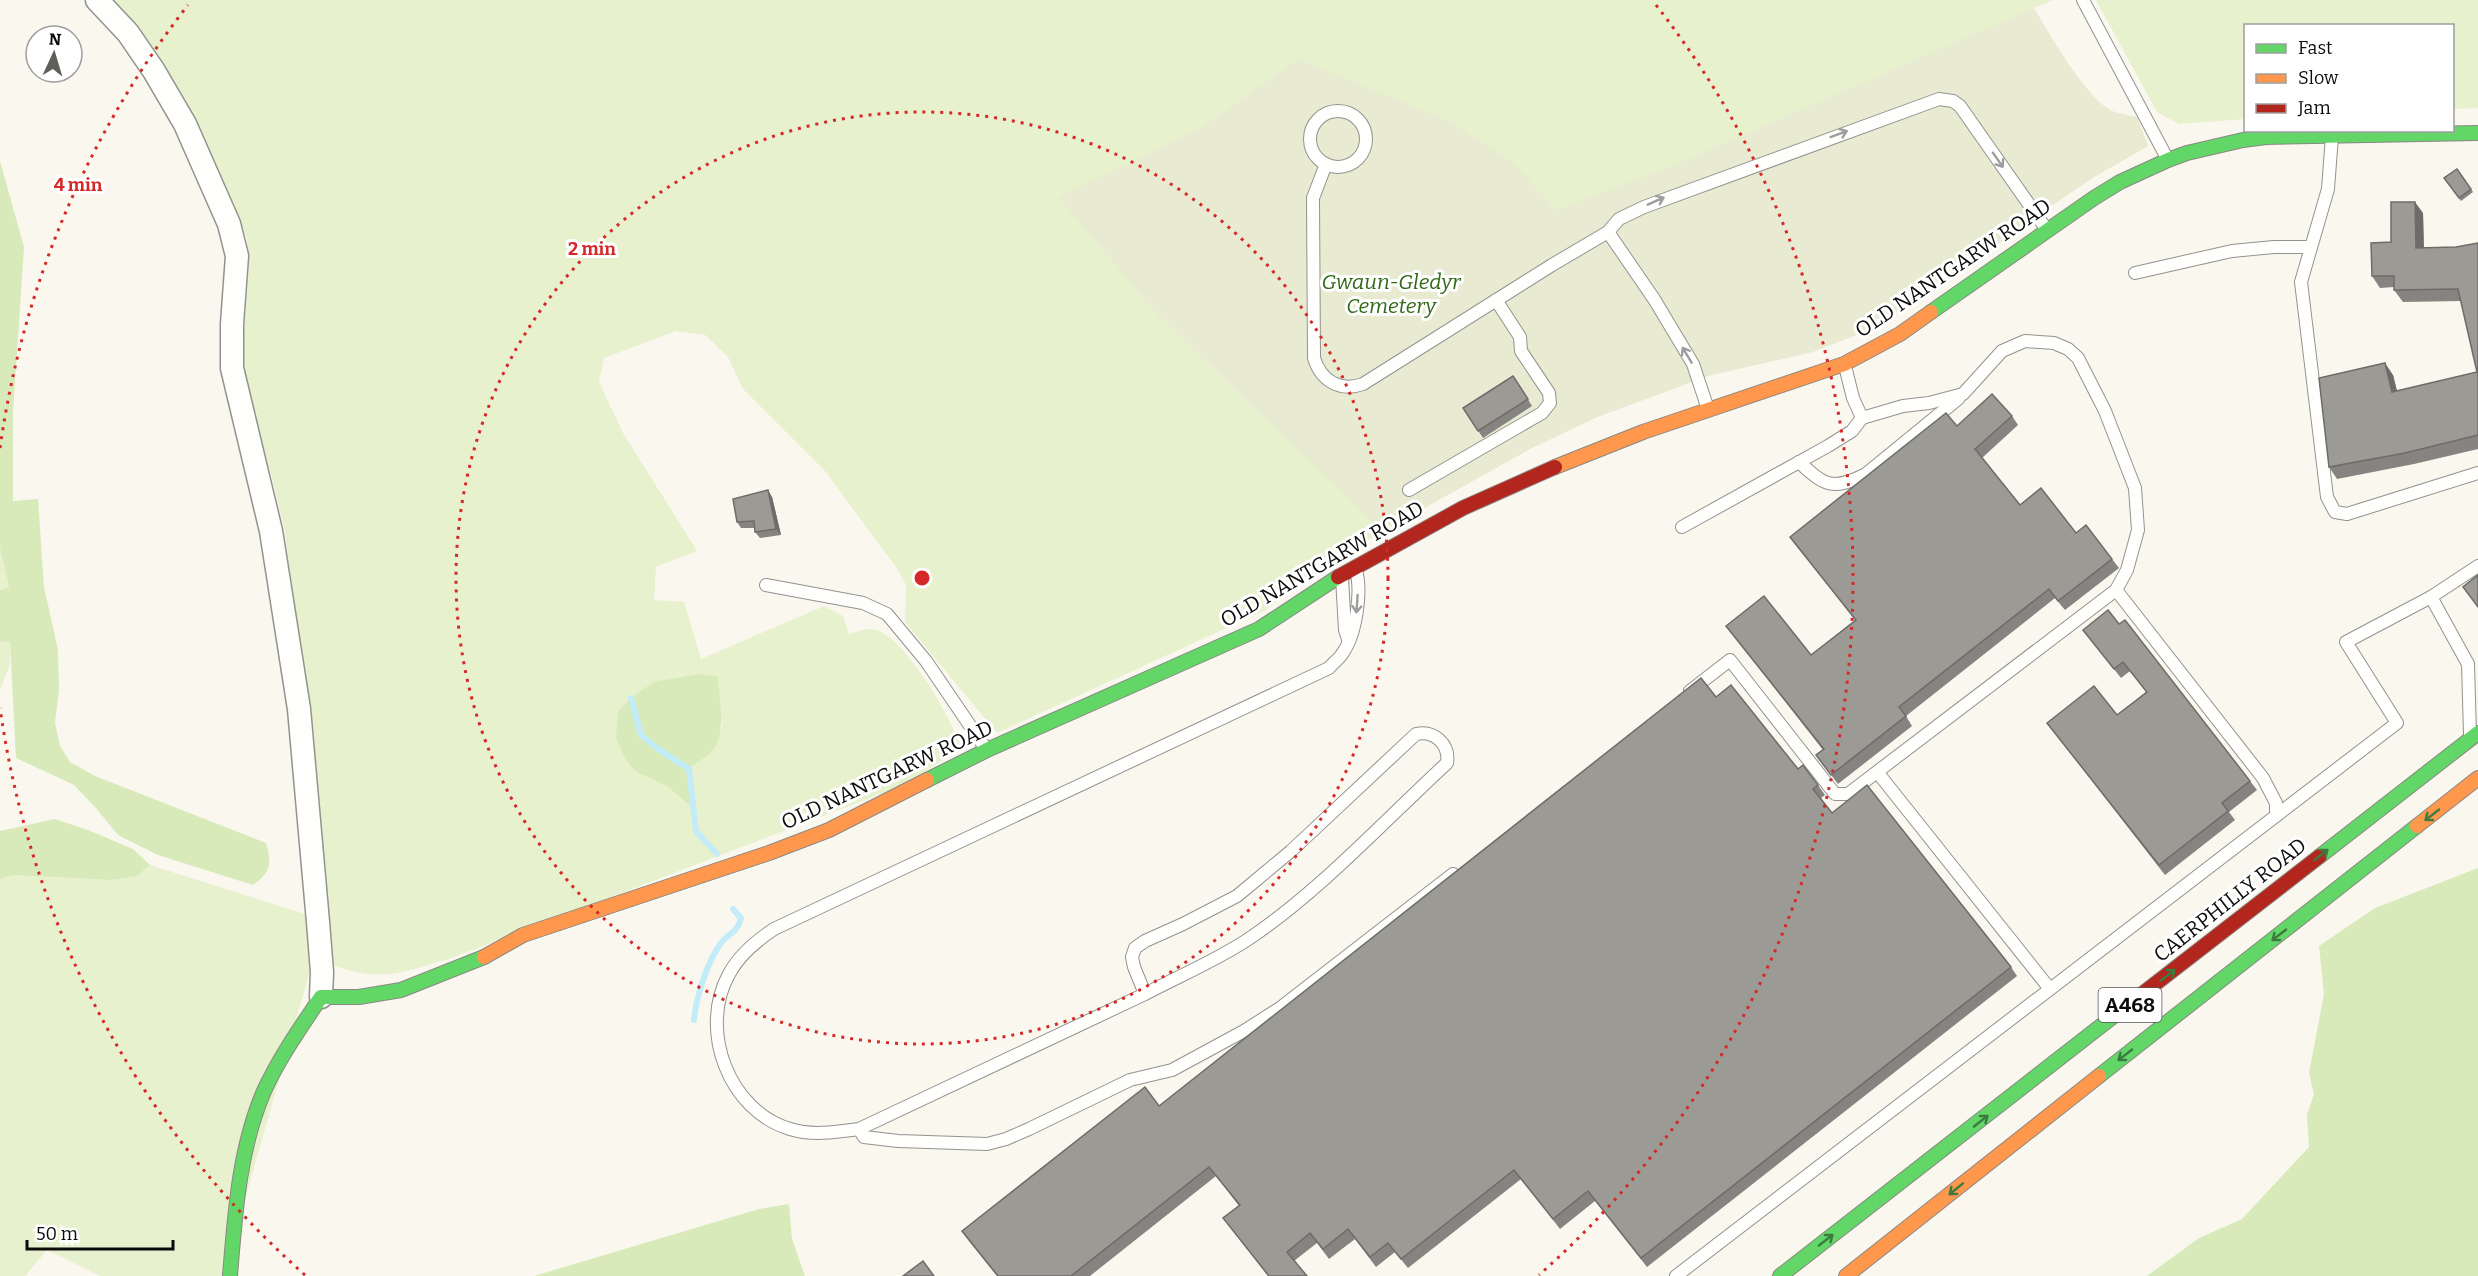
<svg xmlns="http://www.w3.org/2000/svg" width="2478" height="1276" viewBox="0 0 2478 1276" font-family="Bitter,serif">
  <rect width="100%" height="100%" fill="#faf7ef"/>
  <!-- green -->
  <g fill="#e7f1cd" fill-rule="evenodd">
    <path d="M113,0H2053L2034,8C2049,34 2085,96 2110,110C2117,114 2129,115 2137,117L2148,146L2094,177L2051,206L2040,202L1585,232L1404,103L1374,91L1493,449L1595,418L1530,449L1364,542L1311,575L1266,610L997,733L905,622L906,585L896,567L825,471L743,389L728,357L705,335L676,331L604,358L599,382L623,433L697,551L656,567L654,600L684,602L701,659L824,606L843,616L849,634C857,632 868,627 876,630C906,639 950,716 960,745L949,757L896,788L452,958C404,971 382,984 333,965L313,725L295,629L285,532L272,477L241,370L249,269L247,238L196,123L161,61L123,9ZM718,677L719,705L722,726L712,751L689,769L695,810L668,787L635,771Z"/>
    <path d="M2096,0H2478V108L2453,109L2452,26H2246L2245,119L2179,124L2157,112Z"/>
    <path d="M0,548L9,587L0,590Z"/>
    <path d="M0,641H10V665L0,689Z"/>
    <path d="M150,865L308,915L311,967L223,1276H100L47,1250L25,1276H0V879L13,875L111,880L137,876Z"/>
  </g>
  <!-- forest -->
  <g fill="#d8e9ba">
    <path d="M0,161L24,247L13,412V501L38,499L44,587L58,650L59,690L55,723L60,746L70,762L95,776L266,843C272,864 271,872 253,885L158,855L118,835L96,808L74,785L16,758L10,642L0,641V590L9,587L0,548Z"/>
    <path d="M701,674L718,677C719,699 727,733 712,751C706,758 695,763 689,769L695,810L668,787L635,771L624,757L616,737L618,712L631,698L654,682Z"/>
    <path d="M55,819L88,830L133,849L150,865L137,876L111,880L13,875L0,879V831Z"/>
    <path d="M2478,868V1276H2147L2199,1238L2242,1219L2309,1147L2307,1115L2314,1094L2309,1073L2324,994L2319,946L2375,908Z"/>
    <path d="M789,1204L792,1239L805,1276H534L759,1209Z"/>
  </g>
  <!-- cemetery -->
  <path fill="#e8ebd2" d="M2034,8C2049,34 2085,96 2110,110C2117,114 2129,115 2137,117L2148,146L2094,177L2051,206L2040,202L2024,212V224L1985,255L1869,330L1813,352L1708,376L1595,418L1530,449L1382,531L1155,312L1058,197L1203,127L1298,59L1449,121L1513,162L1556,210L1677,164Z"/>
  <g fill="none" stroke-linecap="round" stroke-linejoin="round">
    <!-- stream -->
    <g stroke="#c2ecf7" stroke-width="6">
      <path d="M631,698L641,735L658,749L689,769L696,831L717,854"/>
      <path d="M694,1020C696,998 707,962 721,943C729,932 737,934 741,918L733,909"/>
    </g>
    <!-- lane casing -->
    <g stroke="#93928e" stroke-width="14">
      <g id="lane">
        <path d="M2083,0L2168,160"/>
        <circle cx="1338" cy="139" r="28"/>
        <path d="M2332,136L2328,189L2301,282L2327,497L2335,512L2347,514L2478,473"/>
        <path d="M1326,164L1313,198L1314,358C1321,381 1340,392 1363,384L1552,265L1608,232L1619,219L1644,207L1939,99L1953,101L1960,106L2047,230"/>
        <path d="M1608,232L1654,299L1693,364L1708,409"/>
        <path d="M2135,273L2232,251L2274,247H2310"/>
        <path d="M1799,462C1825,486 1832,491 1866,474L1959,398"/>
        <path d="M1409,490L1542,413L1550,403L1549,393L1521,351L1520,337L1496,300"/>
        <path d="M1682,527L1828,446L1852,431L1862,418"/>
        <path d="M1342,578L1345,630L1348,639"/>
        <path d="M766,585L863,603L887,614L926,661L986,749"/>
        <path d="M2116,590L2263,778L2276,803V816"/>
        <path d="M1690,691L1730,660L1835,794H1848L2116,590L2127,570L2138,530L2135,488L2105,411L2078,358L2068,349L2054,343L2025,341L2002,351L1963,394L1929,403L1903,406L1862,418L1853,398L1845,366"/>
        <path d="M2470,734L2468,664L2431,597L2478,566"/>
        <path d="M1878,773L2050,989"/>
        <path d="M1145,994C1179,976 1215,961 1247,940C1319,892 1383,822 1447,763C1450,744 1434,730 1416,734L1291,851L1237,896L1183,924L1145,941L1135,948L1132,957L1134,967L1145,994L859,1129C837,1132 812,1136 790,1129C729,1111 698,1030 729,974C739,955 756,941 774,929L1329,668C1333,663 1339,659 1342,654C1356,635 1363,590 1355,567"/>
        <path d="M859,1129L864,1137L898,1141L987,1144L1006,1139L1029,1129L1130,1080L1172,1070L1244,1031L1280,1008L1453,874"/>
        <path d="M1676,1276L2397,723L2346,642L2431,597"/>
      </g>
    </g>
    <!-- street casing -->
    <g stroke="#93928e" stroke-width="25">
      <path id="street" d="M97,0L128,33L154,71L185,124L229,224L237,256L232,324V368L271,531L299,709L318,922L322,972L321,997"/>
    </g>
    <!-- fast casing -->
    <g stroke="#8a8885" stroke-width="16">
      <g id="fast">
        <path d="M1931,312L2094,198L2120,182L2168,160L2187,153L2243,140L2266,137L2478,133"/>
        <path d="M927,780L987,750L1259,629L1338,577"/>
        <path d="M2320,856L2478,733"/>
        <path d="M2099,1076L2417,826"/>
        <path d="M230,1276C235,1214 239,1149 264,1091C279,1058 301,1027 321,997H359L401,990L484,957"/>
        <path d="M1780,1276L2124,1008"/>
      </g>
    </g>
    <!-- slow casing -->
    <g stroke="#8a8885" stroke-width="16">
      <g id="slow">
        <path d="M1555,467L1643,432L1844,364L1900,334L1931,312"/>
        <path d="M2417,826L2478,778"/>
        <path d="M484,957L523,935L769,853L829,830L927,780"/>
        <path d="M1846,1276L2099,1076"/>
      </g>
    </g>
    <!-- jam casing -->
    <g stroke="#8a8885" stroke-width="16">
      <g id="jam">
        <path d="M1338,577L1463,508L1555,467"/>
        <path d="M2124,1008L2320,856"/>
      </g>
    </g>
    <!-- lane -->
    <use href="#lane" stroke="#fefefd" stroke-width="12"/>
    <!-- street -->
    <use href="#street" stroke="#fefefd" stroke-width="22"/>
    <!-- fast -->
    <use href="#fast" stroke="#63d668" stroke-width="14"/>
    <!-- slow -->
    <use href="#slow" stroke="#ff974d" stroke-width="14"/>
    <!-- jam -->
    <use href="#jam" stroke="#b3261e" stroke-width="14"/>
  </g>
  <!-- wall -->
  <g fill="#868480">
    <path d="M2457,169L2473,192L2461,201L2444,178Z"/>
    <path d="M2423,213L2424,248L2456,247L2478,243V449L2414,464L2337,479L2329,467L2393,375L2397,391L2477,372L2461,301L2403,302L2394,290V287L2380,288L2372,276L2391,242Z"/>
    <path d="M1513,376L1532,406L1483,438L1463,408Z"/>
    <path d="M2012,416L2018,425L1982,458L2020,505L2076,533L2112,559L2119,568L2065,610L2055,598L1906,716L1912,726L1838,784L1816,755L1823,750L1726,626L1811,655L1855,620L1790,537L1957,426Z"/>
    <path d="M772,497L781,535L760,538L755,532V528H741L737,522Z"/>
    <path d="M2119,624L2250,781L2257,790L2229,812L2235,820L2165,875L2047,723L2117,715L2146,692L2130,671L2121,678L2083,630Z"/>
    <path d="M1716,697L1798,769L1818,785L1825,795L1821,798L1832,813L2011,967L2017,976L1647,1267L1595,1201L1560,1229L1521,1179L1408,1268L1395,1252L1376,1267L1355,1239L1329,1259L1317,1243L1294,1261L1307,1276H1268L1223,1218L1239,1206L1216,1176L1090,1276H997L969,1241L962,1231L1159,1106Z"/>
  </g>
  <!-- shaded-wall -->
  <g fill="#6d6c68">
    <path d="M2415,202L2423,213L2424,260L2416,248Z"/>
    <path d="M2385,363L2393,375L2400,404L2392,392Z"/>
    <path d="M768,490L772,497L781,535L776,529Z"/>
  </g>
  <!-- building -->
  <g fill="#9c9a95" stroke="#6d6c68" stroke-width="1.5">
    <path d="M2457,169L2471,189L2459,198L2444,178Z"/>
    <path d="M2391,202H2415L2416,248L2456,247L2478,243V435L2405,453L2329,467L2319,378L2385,363L2392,392L2477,372L2458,289L2394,290V276H2372L2371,243L2391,242Z"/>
    <path d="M1513,376L1528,399L1478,431L1463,408Z"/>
    <path d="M1992,394L2012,416L1975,449L2020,505L2041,488L2076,533L2086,525L2112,559L2058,601L2049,589L1899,707L1906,716L1831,775L1816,755L1824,749L1726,626L1764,596L1811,655L1856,620L1790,537L1946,413L1957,426Z"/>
    <path d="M768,490L776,529L755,532L754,521L737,522L733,499Z"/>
    <path d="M2478,575V607L2463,587Z"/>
    <path d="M2108,610L2119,624L2125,620L2250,781L2222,803L2228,811L2159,865L2047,723L2094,686L2117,715L2147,692L2123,662L2114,669L2083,630Z"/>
    <path d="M1701,678L1716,697L1731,685L1798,769L1803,765L1818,785L1813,789L1832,813L1867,785L2011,967L1641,1258L1588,1191L1553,1219L1514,1170L1401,1259L1388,1243L1370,1257L1348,1229L1323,1249L1310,1233L1287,1252L1307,1276H1269L1223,1218L1240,1205L1209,1167L1071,1276H998L962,1231L1145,1087L1159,1106Z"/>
    <path d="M923,1261L934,1276H903Z"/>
  </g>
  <!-- one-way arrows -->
  <defs><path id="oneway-shaft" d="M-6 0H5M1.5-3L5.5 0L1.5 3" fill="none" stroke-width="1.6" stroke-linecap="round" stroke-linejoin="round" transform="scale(1.5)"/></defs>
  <g stroke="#9d9d9d">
    <use href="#oneway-shaft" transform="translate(1839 134) rotate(-20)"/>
    <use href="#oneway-shaft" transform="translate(1998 160) rotate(55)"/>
    <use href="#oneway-shaft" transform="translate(1656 201) rotate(-24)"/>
    <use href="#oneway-shaft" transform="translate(1687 355) rotate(-121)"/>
    <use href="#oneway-shaft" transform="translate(1357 604) rotate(94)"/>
  </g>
  <g stroke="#3c7b3f">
    <use href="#oneway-shaft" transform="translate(2432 815) rotate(142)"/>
    <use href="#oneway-shaft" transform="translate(2321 855) rotate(-38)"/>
    <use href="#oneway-shaft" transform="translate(2279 935) rotate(142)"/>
    <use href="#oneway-shaft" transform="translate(2168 975) rotate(-38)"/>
    <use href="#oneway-shaft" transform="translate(2125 1055) rotate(142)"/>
    <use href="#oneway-shaft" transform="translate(1981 1121) rotate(-38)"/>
    <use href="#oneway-shaft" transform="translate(1956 1189) rotate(141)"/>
    <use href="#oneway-shaft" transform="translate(1826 1240) rotate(-38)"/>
  </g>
  <!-- distance rings -->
  <g fill="none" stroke="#d62828" stroke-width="3" stroke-dasharray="3 6">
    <circle cx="922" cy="578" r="466"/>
    <path d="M305 1275A931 931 0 0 1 0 708M0 448A931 931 0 0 1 188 5M1656 5A931 931 0 0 1 1539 1275"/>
  </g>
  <g text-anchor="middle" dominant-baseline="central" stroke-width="6" stroke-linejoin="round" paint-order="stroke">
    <!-- shield labels -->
    <rect fill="#fff" stroke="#555" stroke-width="1.5" x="2098.5" y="988" width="63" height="34" rx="4.5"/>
    <g font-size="20" font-weight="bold" fill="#0c0c0c">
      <text x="2130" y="1005">A468</text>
    </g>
    <!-- street labels -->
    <g font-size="21" fill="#0c0c0c" stroke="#fff">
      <text transform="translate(1953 268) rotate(-34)">OLD NANTGARW ROAD</text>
      <text transform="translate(1322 564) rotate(-30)">OLD NANTGARW ROAD</text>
      <text transform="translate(887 775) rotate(-25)">OLD NANTGARW ROAD</text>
      <text transform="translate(2230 900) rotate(-38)">CAERPHILLY ROAD</text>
    </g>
    <!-- park labels -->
    <g font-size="21" font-style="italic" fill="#326817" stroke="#fff">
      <text x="1391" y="282">Gwaun-Gledyr<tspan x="1391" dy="24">Cemetery</tspan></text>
    </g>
  </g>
  <circle cx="922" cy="578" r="9" fill="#d62828" stroke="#fff" stroke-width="3"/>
  <g font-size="18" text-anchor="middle" font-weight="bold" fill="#d62828" stroke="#fff" stroke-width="6" stroke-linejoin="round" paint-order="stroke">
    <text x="78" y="191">4 min</text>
    <text x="592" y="255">2 min</text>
  </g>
  <!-- legend -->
  <rect x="2244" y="24" width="210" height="108" fill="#ffffff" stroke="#9e9e9e" stroke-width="1.5"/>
  <rect x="2256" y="44" width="30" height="9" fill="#63d668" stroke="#9e9e9e" stroke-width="1.5"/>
  <text x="2298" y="54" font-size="18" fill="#0c0c0c">Fast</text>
  <rect x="2256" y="74" width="30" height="9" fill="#ff974d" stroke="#9e9e9e" stroke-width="1.5"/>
  <text x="2298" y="84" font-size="18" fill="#0c0c0c">Slow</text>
  <rect x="2256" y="104" width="30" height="9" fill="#b3261e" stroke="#9e9e9e" stroke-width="1.5"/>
  <text x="2298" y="114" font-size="18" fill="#0c0c0c">Jam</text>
  <!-- north arrow -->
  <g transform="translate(54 54) rotate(4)"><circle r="28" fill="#ffffff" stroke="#9e9e9e" stroke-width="1.5"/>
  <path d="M0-4.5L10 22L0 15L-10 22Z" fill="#5f5e5b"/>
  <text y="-9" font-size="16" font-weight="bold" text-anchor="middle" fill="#0c0c0c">N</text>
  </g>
  <!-- scale -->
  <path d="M27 1240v9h146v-9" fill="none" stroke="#0c0c0c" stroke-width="3"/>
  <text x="36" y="1240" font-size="18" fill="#0c0c0c" stroke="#ffffff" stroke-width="4.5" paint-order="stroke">50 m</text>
</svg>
